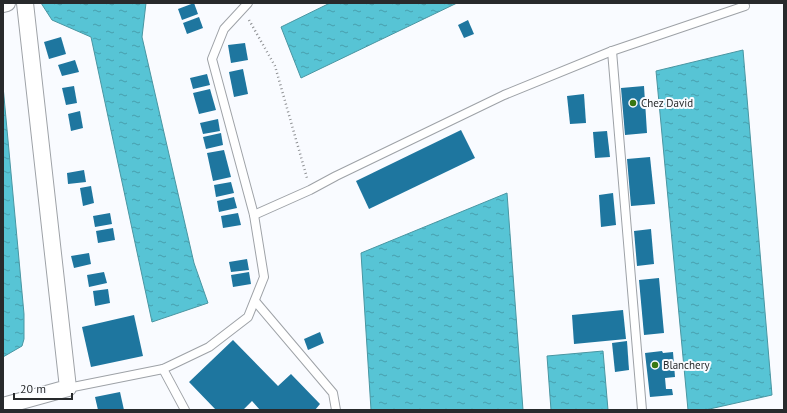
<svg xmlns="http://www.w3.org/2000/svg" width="787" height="413" viewBox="0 0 787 413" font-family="'PT Sans',sans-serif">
  <defs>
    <pattern id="water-ripples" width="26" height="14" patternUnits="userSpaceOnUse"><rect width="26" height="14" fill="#57c4d5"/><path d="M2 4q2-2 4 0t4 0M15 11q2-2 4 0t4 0" fill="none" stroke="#489fad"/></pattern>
  </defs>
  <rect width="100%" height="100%" fill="#f9fbff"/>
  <!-- water -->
  <g fill="url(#water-ripples)" stroke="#4996a2">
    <path d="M41,3H146L142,37L194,263L208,303L152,322L91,37L52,20Z"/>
    <path d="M330,3H457L301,78L281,27Z"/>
    <path d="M743,50L772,395L705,410H688L656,71Z"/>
    <path d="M3,86L24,314V339L22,346L3,357Z"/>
    <path d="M507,193L523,410H371L361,253Z"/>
    <path d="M603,351L608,410H551L547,356Z"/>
  </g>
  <!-- building -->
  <g fill="#1e769f">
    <path d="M194,3L198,14L182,20L178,9Z"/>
    <path d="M199,17L203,28L187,34L183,23Z"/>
    <path d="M468,20L474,34L464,38L458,25Z"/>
    <path d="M61,37L66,54L49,59L44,42Z"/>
    <path d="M245,43L248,60L231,63L228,45Z"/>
    <path d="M75,60L79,72L62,76L58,65Z"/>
    <path d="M243,69L248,94L234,97L229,72Z"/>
    <path d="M207,74L210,85L193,89L190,78Z"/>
    <path d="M74,86L77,103L66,105L62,88Z"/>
    <path d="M644,86L647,133L625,135L621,88Z"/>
    <path d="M210,89L216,110L199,114L193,93Z"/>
    <path d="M584,94L586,123L570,124L567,96Z"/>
    <path d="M80,111L83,128L71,131L68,114Z"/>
    <path d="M218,119L220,131L203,134L200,123Z"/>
    <path d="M461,130L475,158L369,209L356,181Z"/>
    <path d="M607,131L610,157L595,158L593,132Z"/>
    <path d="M221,133L223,145L206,149L203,137Z"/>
    <path d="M224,150L231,177L213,181L207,153Z"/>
    <path d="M650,157L655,204L631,206L627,159Z"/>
    <path d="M84,170L86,182L68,184L67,173Z"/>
    <path d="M231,182L234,193L216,197L214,185Z"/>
    <path d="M91,186L94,203L83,206L80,188Z"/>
    <path d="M613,193L616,225L601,227L599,195Z"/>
    <path d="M234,197L237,208L219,212L217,201Z"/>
    <path d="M110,213L112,224L95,227L93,216Z"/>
    <path d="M238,213L241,225L223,228L221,216Z"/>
    <path d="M113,228L115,240L98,243L96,231Z"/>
    <path d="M651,229L654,264L637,266L634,231Z"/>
    <path d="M89,253L91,264L74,268L71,256Z"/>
    <path d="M247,259L249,270L231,272L229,262Z"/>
    <path d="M104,272L107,283L89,287L87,275Z"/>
    <path d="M249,272L251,284L233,287L231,275Z"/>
    <path d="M659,278L664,333L644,335L639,280Z"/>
    <path d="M108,289L110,303L95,306L93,291Z"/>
    <path d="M623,310L626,339L574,344L572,315Z"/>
    <path d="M134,315L143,356L91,367L82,327Z"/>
    <path d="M320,332L324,343L308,350L304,339Z"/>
    <path d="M233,340L278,386L291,374L320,404L315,410H260L252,401L243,410H216L189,382Z"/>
    <path d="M627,341L629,370L615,372L612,343Z"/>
    <path d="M662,351L663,353L673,352L675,377L665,378L666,389H672L673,395L650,397L645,353Z"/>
    <path d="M120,392L124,410H98L95,397Z"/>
  </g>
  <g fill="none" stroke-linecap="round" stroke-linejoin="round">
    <!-- service casing -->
    <g stroke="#9ea2a7" stroke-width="10">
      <g id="service">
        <path d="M612,51L642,410"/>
        <path d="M254,215L310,190L336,176L504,95L612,51L745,6"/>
        <path d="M255,301L333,393L336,410"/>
        <path d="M163,369L185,410"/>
        <path d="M68,388L163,369L209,347L248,317L264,277L254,215L212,59L224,29L248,3"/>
      </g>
    </g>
    <!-- minor casing -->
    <g stroke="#9ea2a7" stroke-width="18">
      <g id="minor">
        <path d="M3,4L7,3"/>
        <path d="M3,406L68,388L25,3"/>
      </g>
    </g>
    <!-- path -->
    <path stroke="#8f9194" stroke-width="2.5" stroke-dasharray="1 3" stroke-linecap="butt" d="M249,20L275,66L307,178"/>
    <!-- service -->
    <use href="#service" stroke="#fff" stroke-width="8"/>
    <!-- minor -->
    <use href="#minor" stroke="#fff" stroke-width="16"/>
  </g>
  <!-- markers -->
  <g fill="#397712" stroke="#f9fbff" stroke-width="1.5">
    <circle cx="633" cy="103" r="4"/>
    <circle cx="655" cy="365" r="4"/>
  </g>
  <g text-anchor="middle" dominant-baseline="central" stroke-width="4" stroke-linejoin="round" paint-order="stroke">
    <!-- poi labels -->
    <g font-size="11" fill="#282a2c" stroke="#f9fbff" text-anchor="start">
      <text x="641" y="103">Chez David</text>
      <text x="663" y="365">Blanchery</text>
    </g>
  </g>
  <!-- border -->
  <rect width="787" height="413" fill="none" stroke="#282a2c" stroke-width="8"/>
  <!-- scale -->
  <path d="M14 393v6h58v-6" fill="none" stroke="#282a2c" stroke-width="2"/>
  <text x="20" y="393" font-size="12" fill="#282a2c" stroke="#f9fbff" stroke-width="3" paint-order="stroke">20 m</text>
</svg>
